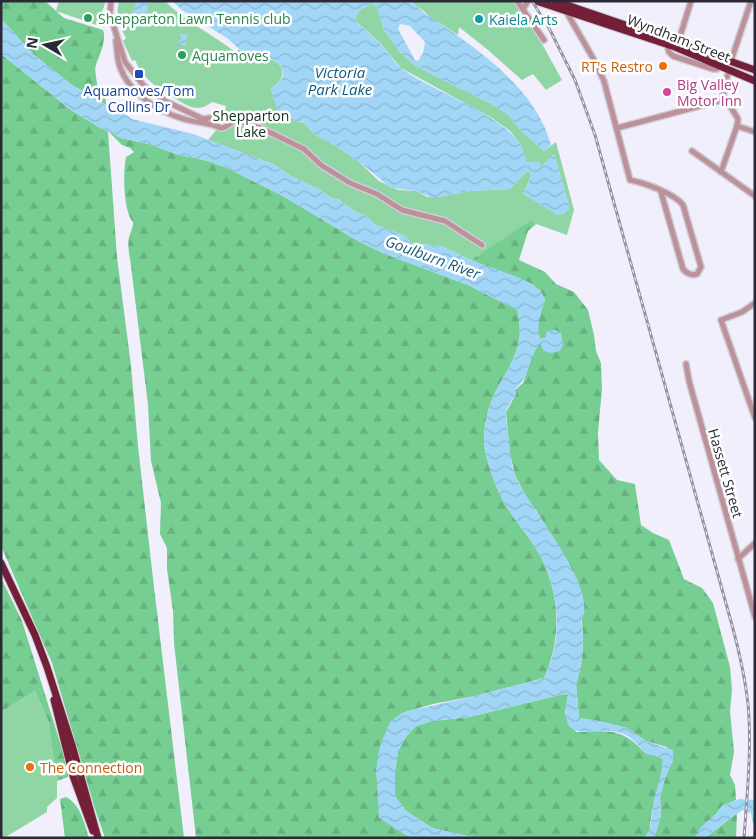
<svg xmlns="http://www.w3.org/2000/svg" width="756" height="839" viewBox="0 0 756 839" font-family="'Open Sans',sans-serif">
  <defs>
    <pattern id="forest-firs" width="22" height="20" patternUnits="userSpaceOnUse" patternTransform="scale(1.25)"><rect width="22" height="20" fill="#77ce93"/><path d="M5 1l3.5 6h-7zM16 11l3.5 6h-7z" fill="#67b17f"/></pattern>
    <pattern id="water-waves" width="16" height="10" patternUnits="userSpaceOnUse" patternTransform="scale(1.25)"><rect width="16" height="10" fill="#a1d6f7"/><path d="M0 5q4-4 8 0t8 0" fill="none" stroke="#8bb8d4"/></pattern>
  </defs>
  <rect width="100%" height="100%" fill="#f2effd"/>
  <!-- green -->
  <g fill="#8fd6a4">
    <path d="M59,1H106L97,25L56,11Z"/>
    <path d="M119,1H165C185,22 213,34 235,52L240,49L256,64L268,59C286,61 287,81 271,88L274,99L292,120L304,123L314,134L336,146L358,161L379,181L398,190L416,191L427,197H438L470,191L510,189L526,172L530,171L531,176L523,194L569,206L554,154L541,167L526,162L520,144L510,131L492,118L401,68L380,43L356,21C355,12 362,8 370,5V1H372V4L377,7L384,30L400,52L414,65L473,95L490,103L509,115L521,131L544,151L556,142L574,210L567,235L536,224L533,221L471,260L441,246L411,243L405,236L374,224L366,216L356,212L339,200L332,198L318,189L291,176L273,164L208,140L222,123L226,106L212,102C208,105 203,108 198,108C190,108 182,103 176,99C158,89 142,78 135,60L132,61L123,41L126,38C120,27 115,14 119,1Z"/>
    <path d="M410,1H514L541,42L562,80L546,90L533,74L522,80L488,50L459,27L458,35L437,21L431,19L425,12Z"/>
    <path d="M35,691L48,720L57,781V798L47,807V812L4,838H1V712Z"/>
  </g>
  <!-- forest -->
  <g fill="url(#forest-firs)">
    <path d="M1,1H45L64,18L103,30C107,40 99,56 96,65C94,70 97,80 97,85L105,93L106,105L72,85L34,55L1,19Z"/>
    <path d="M1,54L71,110L97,126L121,138L149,144L176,154L208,161L227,168L283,196L358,241L385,254L468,285L518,310C519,320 521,330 519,340C516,359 504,375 496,391C487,408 482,432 485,450C489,469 497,491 507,507C516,522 528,535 537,550C560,589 563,637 544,678L475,696L433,704L402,713L380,746L401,832L412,838H196L174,643L173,611L167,569V548L160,534L161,503L151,461L148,405L131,266C130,257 127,246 129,237C131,231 133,228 133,222C123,211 123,171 126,157L134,152L130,148L122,145L108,131L117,257L131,366L138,446L152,570L184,838H105L95,809L52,663L1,546Z"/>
    <path d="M532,220L536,224L528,231L519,260L545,272L556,284L574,292L588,310L594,335L596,351L601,363L602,389L598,433L599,460L617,480L635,484L641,525L653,533L669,540L684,579L702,588L713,603L730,667L732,690L730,711L734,752L730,775L735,785L736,800L722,806L716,814L700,829L695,838H654L661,816L660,798L665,778L673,760L667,747L646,741L627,728L599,721L579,718L576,684L582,661L583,634L578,582L536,510L531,506L515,475L510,454L506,412L516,394L515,390L523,383L534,350L545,338L540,339C534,329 541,310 545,299L532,284L471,260Z"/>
    <path d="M1,578L22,621L69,771L68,777L57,781L48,720L35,691L1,712Z"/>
    <path d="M564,694L568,695L565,713L576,732C611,731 622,727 647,755H654L663,759C662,784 650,806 650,830L644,838H476L432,828L406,811L395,796V771L398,751L407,735L416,726L432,721L469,717Z"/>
    <path d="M66,797C81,805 84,823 89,838H65L60,799Z"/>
    <path d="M737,813L736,838H705Z"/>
  </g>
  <!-- water -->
  <g fill="url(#water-waves)" fill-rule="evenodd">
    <path d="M137,1L150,2L140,28L129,24Z"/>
    <path d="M172,1H370V5C363,8 355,12 356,21C364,29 373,36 381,45C388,52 394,62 401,68C432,93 524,119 526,162H539L541,166L554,154L569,206V209L564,214L557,215L523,194L531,176L530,171L526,172L510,189L470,191L432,198L416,191L391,188L358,161L336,146L314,134L304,123L292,120H280L271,88C297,78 275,46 257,65L227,38L182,10Z"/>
    <path d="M372,1C381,1 405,0 412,3C421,8 427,18 437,21C482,53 536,89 551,145L544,151L521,131L509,115L490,103L473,95L414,65L400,52L384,30L377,7L372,4ZM400,24L410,26L425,42L423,53L418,61L415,60L398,29Z"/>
    <path d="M1,19L34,55L72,85L104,104L113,111L122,112L132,119L193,134L273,164L291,176L318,189L332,198L339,200L356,212L366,216L374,224L405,236L411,243L441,246L471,260L520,278L532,284L541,291L545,299L539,320L538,336L540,339L545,338L547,331L555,330L561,333L563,344L560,351L552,353L544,351L540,344C527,358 532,375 515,389L516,394C513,399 508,405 506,411C505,417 508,427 508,434C510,447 510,462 515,475C527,506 601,589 581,621L583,634L582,661L576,684L579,718L599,721L627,728L646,741L673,750V760L665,778L660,798L661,816L654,838H644L650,830L654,799L662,772L663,759L654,755H647C641,748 633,738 624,734C595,722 556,752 568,695L564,694L469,717L432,721L416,726L407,735L398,751L395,771V796L406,811L432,828L476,838H412L401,832L379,818L376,769L380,746L390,722L402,713L413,710L475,696L544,678C564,638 560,588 537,551C529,535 516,522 507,507C497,491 489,469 485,450C482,432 487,408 496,391C504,375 516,359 519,340C521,330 519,320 517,310L468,285L385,254L358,241L283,196L227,168L208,161L176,154L149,144L121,138L97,126L71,110L1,54Z"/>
    <path d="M180,33L189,35L186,39V46L177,44L181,39Z"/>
    <path d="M739,799L755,800V838H752L754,830L751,813L743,810L725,822L705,838H695L700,828L716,814L722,806Z"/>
  </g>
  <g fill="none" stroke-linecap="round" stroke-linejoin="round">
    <!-- minor casing -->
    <g stroke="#cecbd9" stroke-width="8">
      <g id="minor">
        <path d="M111,1L110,14L113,24L125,62L144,86L165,101L203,119L223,116L263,129L304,149L321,165L350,183L377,194L402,210L445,221L482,245"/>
        <path d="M517,1L544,40"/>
        <path d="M523,9L528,1"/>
        <path d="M566,11L594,60L604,81L630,180C645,183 675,194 683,205L701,267L697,274C692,276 686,273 683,269L661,192"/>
        <path d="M116,41C117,49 117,59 120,67C129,93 159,112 184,119C196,123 210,122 221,128C227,128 229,123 235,121"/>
        <path d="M678,43L691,1"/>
        <path d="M667,44L669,52L673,56L713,69H717L720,65"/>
        <path d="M731,61L751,1"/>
        <path d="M729,70L723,94L738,119L737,126L755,132"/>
        <path d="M617,128L719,101L725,98"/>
        <path d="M692,151L755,196"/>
        <path d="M721,172L737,126"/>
        <path d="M755,303L742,312L721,320L755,418"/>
        <path d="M686,364L689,381L755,617"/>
        <path d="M738,559L755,543"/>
      </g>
    </g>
    <!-- highway casing -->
    <g stroke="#cecbd9" stroke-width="9">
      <g id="highway">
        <path d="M536,1L675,47L755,81"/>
        <path d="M555,1L693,48L755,70"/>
        <path d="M1,563L35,635L47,667L72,745L98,838"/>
        <path d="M54,700L73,776L93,831"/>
      </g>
    </g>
    <!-- minor -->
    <use href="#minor" stroke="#bd9198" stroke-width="5"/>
    <!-- highway -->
    <use href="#highway" stroke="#741f38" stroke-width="7"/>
    <!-- rail casing -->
    <g stroke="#9693a0" stroke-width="3">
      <path id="rail" d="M532,1L549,28L575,80L595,135L732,625C739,651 745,677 748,704C752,748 747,794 744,838"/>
    </g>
    <!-- rail -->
    <use href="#rail" stroke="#fefefe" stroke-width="1" stroke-dasharray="4" stroke-linecap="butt"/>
  </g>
  <!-- markers -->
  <g fill="#2e9e5b" stroke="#fefefe" stroke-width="2">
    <circle cx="88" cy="18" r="5"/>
    <circle cx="182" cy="55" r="5"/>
  </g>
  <circle fill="#0f9aa8" stroke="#fefefe" stroke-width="2" cx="479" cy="19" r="5"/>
  <g fill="#e8710a" stroke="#fefefe" stroke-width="2">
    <circle cx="663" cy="66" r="5"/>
    <circle cx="30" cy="767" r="5"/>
  </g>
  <rect fill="#1a4fb4" stroke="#fefefe" stroke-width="2" x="134" y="69" width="10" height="10" rx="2.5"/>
  <circle fill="#d1479c" stroke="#fefefe" stroke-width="2" cx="667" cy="92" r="5"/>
  <g text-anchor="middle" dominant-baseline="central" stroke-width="5" stroke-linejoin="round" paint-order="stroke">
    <!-- leisure labels -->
    <g font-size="14" fill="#27864d" stroke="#fefefe" text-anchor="start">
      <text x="98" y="18">Shepparton Lawn Tennis club</text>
      <text x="192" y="55">Aquamoves</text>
    </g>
    <!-- culture labels -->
    <g font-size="14" fill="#0d838f" stroke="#fefefe" text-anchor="start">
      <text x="489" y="19">Kaiela Arts</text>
    </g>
    <!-- street labels -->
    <g font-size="14" fill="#2c2936" stroke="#fefefe">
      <text transform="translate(679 38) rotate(21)">Wyndham Street</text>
      <text transform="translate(726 473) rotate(74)">Hassett Street</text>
    </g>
    <!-- food labels -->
    <g font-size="14" fill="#c56008" stroke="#fefefe" text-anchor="end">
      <text x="653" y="66">RT's Restro</text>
      <text x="40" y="767" text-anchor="start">The Connection</text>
    </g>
    <!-- hotel labels -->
    <g font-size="14" fill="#b23c85" stroke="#fefefe" text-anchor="start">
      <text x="677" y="84">Big Valley<tspan x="677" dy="16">Motor Inn</tspan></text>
    </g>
    <!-- transit labels -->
    <g font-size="14" fill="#164399" stroke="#fefefe">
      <text x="139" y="90">Aquamoves/Tom<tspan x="139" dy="16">Collins Dr</tspan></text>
    </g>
    <!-- park labels -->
    <g font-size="14" fill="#0f341d" stroke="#fefefe">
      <text x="251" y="115">Shepparton<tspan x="251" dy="16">Lake</tspan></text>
    </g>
    <!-- water labels -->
    <g font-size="15" font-style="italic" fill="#105c80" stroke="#fefefe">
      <text x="340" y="72">Victoria<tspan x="340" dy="17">Park Lake</tspan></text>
      <text transform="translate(433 257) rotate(20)">Goulburn River</text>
    </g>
  </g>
  <!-- border -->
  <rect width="756" height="839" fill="none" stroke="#2c2936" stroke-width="5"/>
  <!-- north arrow -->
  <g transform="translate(45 45) rotate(279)" stroke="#fefefe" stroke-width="4" paint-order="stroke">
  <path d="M0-4L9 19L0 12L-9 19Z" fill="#2c2936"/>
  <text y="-8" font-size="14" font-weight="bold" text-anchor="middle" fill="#2c2936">N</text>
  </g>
</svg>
